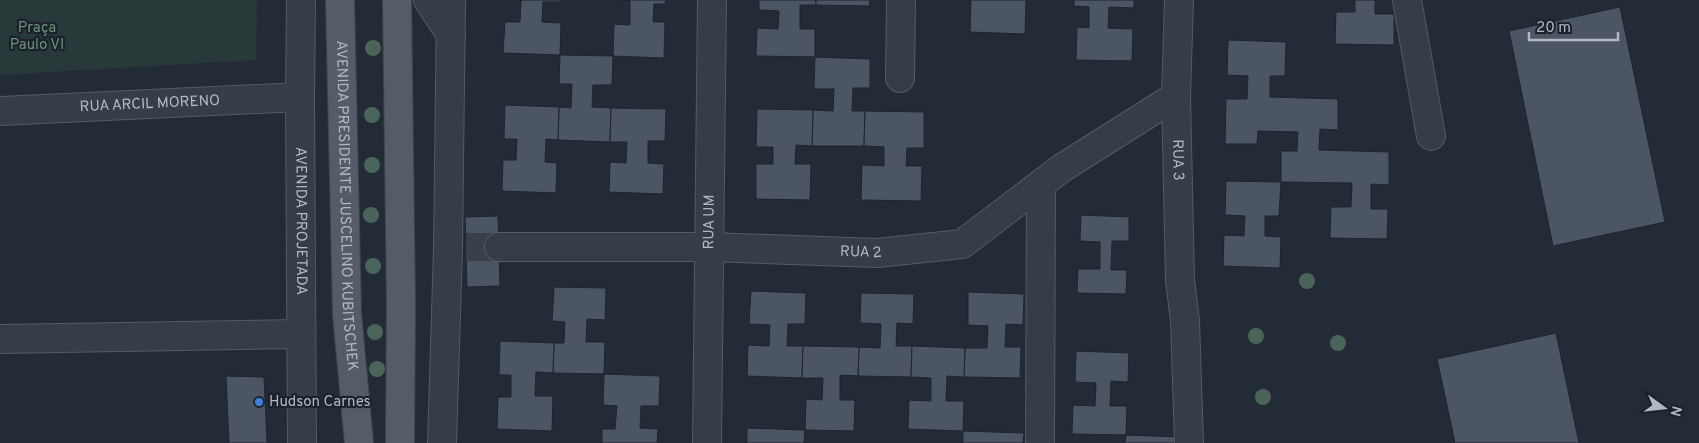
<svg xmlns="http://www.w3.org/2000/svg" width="1699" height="443" viewBox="0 0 1699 443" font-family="Overpass,sans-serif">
  <rect width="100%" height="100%" fill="#232b37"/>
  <!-- park -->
  <path fill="#28393a" d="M0,0H257L256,60L0,75Z"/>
  <!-- building -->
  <g fill="#4c5562" stroke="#1e242e">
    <path d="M518,0H561L560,2H543L542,22L561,23L560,55L503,53L505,22H520L521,0Z"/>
    <path d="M619,0H666L665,4H654L653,22H665L664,58L613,56L614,24L630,25V0Z"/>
    <path d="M759,0H816V5H800V29H815V57L756,56L757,28L778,29L779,11L759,10Z"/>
    <path d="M816,0H870L869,6L816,5Z"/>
    <path d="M971,0H1026L1025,34L970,32Z"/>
    <path d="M1074,0H1134V8L1109,7L1108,28L1133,29L1132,61L1076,60L1077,27L1089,28V7L1074,6Z"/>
    <path d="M1355,0H1375V14H1394V45L1335,44L1336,12H1355Z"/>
    <path d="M1620,7L1665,222L1553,246L1509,31Z"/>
    <path d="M1228,40L1286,42L1285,76H1270V97L1338,99V130L1320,129L1319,150L1389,152V185L1371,184V209H1388L1387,239L1330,238L1331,207H1351L1352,183L1281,182V151H1297L1298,132L1258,131L1257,144H1225L1226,99H1247L1248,76L1227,75Z"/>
    <path d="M560,55L613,56L612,85H593L592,107L611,108L610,142L558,140L559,107L571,108L572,84H559Z"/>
    <path d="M815,57L870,59V88H853L852,111H865L864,146H812L813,110L833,111L834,89H814Z"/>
    <path d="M505,105L559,107L558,140L546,139L545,162L557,163L556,193L502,191L503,160H516L517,139H504Z"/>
    <path d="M611,108L666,109L665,141H648V163L664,164L663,194L609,192L610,162L626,163L627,142H610Z"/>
    <path d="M757,109L813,110L812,146L796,145L795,164H811L810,200L756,199V164H773V147H756Z"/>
    <path d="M865,111L924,112V148H907L906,166H922L921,201L861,200L862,165L884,166V147L864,146Z"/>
    <path d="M1226,181L1281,182L1279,216H1265V236L1281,237L1280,268L1223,266L1224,235L1244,236L1245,216L1225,215Z"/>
    <path d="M1081,215L1129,217V241H1112L1111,270H1127L1126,294L1077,293L1078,269H1100V242L1080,241Z"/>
    <path d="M498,216L500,286L467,287L465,217Z"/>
    <path d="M554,287L606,288L605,320L587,319L586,342H605L604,374L553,373L554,343H564L565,322L552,321Z"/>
    <path d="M751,291L806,293L805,324H788L787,346H803L802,378L747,376L748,345L769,346L770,325L749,324Z"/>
    <path d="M968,292L1024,294L1023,325L1006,324L1005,347H1021L1020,378L964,377L965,348H987L988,326L968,325Z"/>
    <path d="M861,293L914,294L913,324L897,323L896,346H912L911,377L858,376L859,347L880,348L881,324L860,323Z"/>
    <path d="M1556,333L1579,443H1455L1437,359Z"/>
    <path d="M500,341L554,343L553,373L536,372L535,396H553L552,431L497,429L498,397H511V375H499Z"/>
    <path d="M803,346L859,347L858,376L840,375V400H855L854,431L805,430L806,399L822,400L823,378H802Z"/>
    <path d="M912,346L965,348L964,377L947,376L946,401H964L963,431L908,429L909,400L931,401V378L911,377Z"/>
    <path d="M1076,351L1129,353L1128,382L1111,381L1110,406H1127L1126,435L1072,434L1073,405L1095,406L1096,383L1075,382Z"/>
    <path d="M604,374L660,376L659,406H641L640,428L658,429L657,443H602V429H615L617,406L603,405Z"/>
    <path d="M226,376L264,377L267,443H229Z"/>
    <path d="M747,428L805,430L804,443H747Z"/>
    <path d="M963,431L1024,433L1023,443H963Z"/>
    <path d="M1126,435L1181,437V443H1125Z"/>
  </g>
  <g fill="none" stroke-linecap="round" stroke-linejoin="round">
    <!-- minor-tunnel -->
    <path stroke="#38404c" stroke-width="28" stroke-dasharray="28 14" stroke-linecap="butt" d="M466,247H499"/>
    <!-- minor casing -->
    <g stroke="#545b65" stroke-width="30">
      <g id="minor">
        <path id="s1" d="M301,0L300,97L302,443"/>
        <path d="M428,0L451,35"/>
        <path id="s2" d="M1179,0L1176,96L1180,280L1185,321L1189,443"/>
        <path d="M1407,0L1431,136"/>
        <path d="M900,78L901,0"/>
        <path id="s3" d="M0,111L300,97"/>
        <path id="s4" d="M499,247H710L877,253L962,244L1062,168L1176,96"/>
        <path d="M0,339L300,334"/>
        <path d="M442,443L448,249L451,0"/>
        <path id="s5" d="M707,443L712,0"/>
        <path d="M1040,443L1041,184"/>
      </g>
    </g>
    <!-- primary casing -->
    <g stroke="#404651" stroke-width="30">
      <g id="primary">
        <path id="s6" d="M340,0L347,314L359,443"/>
        <path d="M397,0L401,305L400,443"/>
      </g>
    </g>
    <!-- minor -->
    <use href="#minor" stroke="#373d47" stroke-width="28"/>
    <!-- primary -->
    <use href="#primary" stroke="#555c67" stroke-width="28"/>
  </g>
  <!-- trees -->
  <g fill="#4b6459">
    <circle cx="373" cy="48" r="8"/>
    <circle cx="372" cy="115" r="8"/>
    <circle cx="372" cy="165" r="8"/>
    <circle cx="371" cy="215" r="8"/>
    <circle cx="373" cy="266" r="8"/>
    <circle cx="1307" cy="281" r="8"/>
    <circle cx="375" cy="332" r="8"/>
    <circle cx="1256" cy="336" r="8"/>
    <circle cx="1338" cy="343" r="8"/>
    <circle cx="377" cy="369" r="8"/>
    <circle cx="1263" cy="397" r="8"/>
  </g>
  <!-- markers -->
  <circle fill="#3f7fe0" stroke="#1c222c" stroke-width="2" cx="259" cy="402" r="5"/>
  <g text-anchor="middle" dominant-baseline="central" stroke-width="4.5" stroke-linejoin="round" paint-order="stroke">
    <!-- park labels -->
    <g font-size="15" fill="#6b9275" stroke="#1c222c">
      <text x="37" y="28">Praça<tspan x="37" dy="17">Paulo VI</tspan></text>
    </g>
    <!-- street labels -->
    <g font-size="15" fill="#b1b8c4" stroke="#1c222c">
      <text stroke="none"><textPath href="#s3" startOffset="150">RUA ARCIL MORENO</textPath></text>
      <text stroke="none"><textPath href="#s2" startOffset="160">RUA 3</textPath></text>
      <text stroke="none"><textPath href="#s6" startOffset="206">AVENIDA PRESIDENTE JUSCELINO KUBITSCHEK</textPath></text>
      <text stroke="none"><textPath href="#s1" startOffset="221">AVENIDA PROJETADA</textPath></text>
      <text stroke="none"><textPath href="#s5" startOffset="221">RUA UM</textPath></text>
      <text stroke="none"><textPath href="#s4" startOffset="362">RUA 2</textPath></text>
    </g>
    <!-- poi labels -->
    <g font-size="15" fill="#b1b8c4" stroke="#1c222c" text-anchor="start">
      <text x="269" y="402">Hudson Carnes</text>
    </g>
  </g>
  <!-- north arrow -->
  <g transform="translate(1664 408) rotate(105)" stroke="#1c222c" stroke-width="4" paint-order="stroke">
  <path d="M0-4L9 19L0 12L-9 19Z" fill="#b1b8c4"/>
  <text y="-8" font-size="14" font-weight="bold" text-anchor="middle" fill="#b1b8c4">N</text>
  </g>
  <!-- scale -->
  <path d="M1529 32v8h89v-8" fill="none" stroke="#b1b8c4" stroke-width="2.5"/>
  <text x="1536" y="32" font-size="15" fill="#b1b8c4" stroke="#1c222c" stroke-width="4" paint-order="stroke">20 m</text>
</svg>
